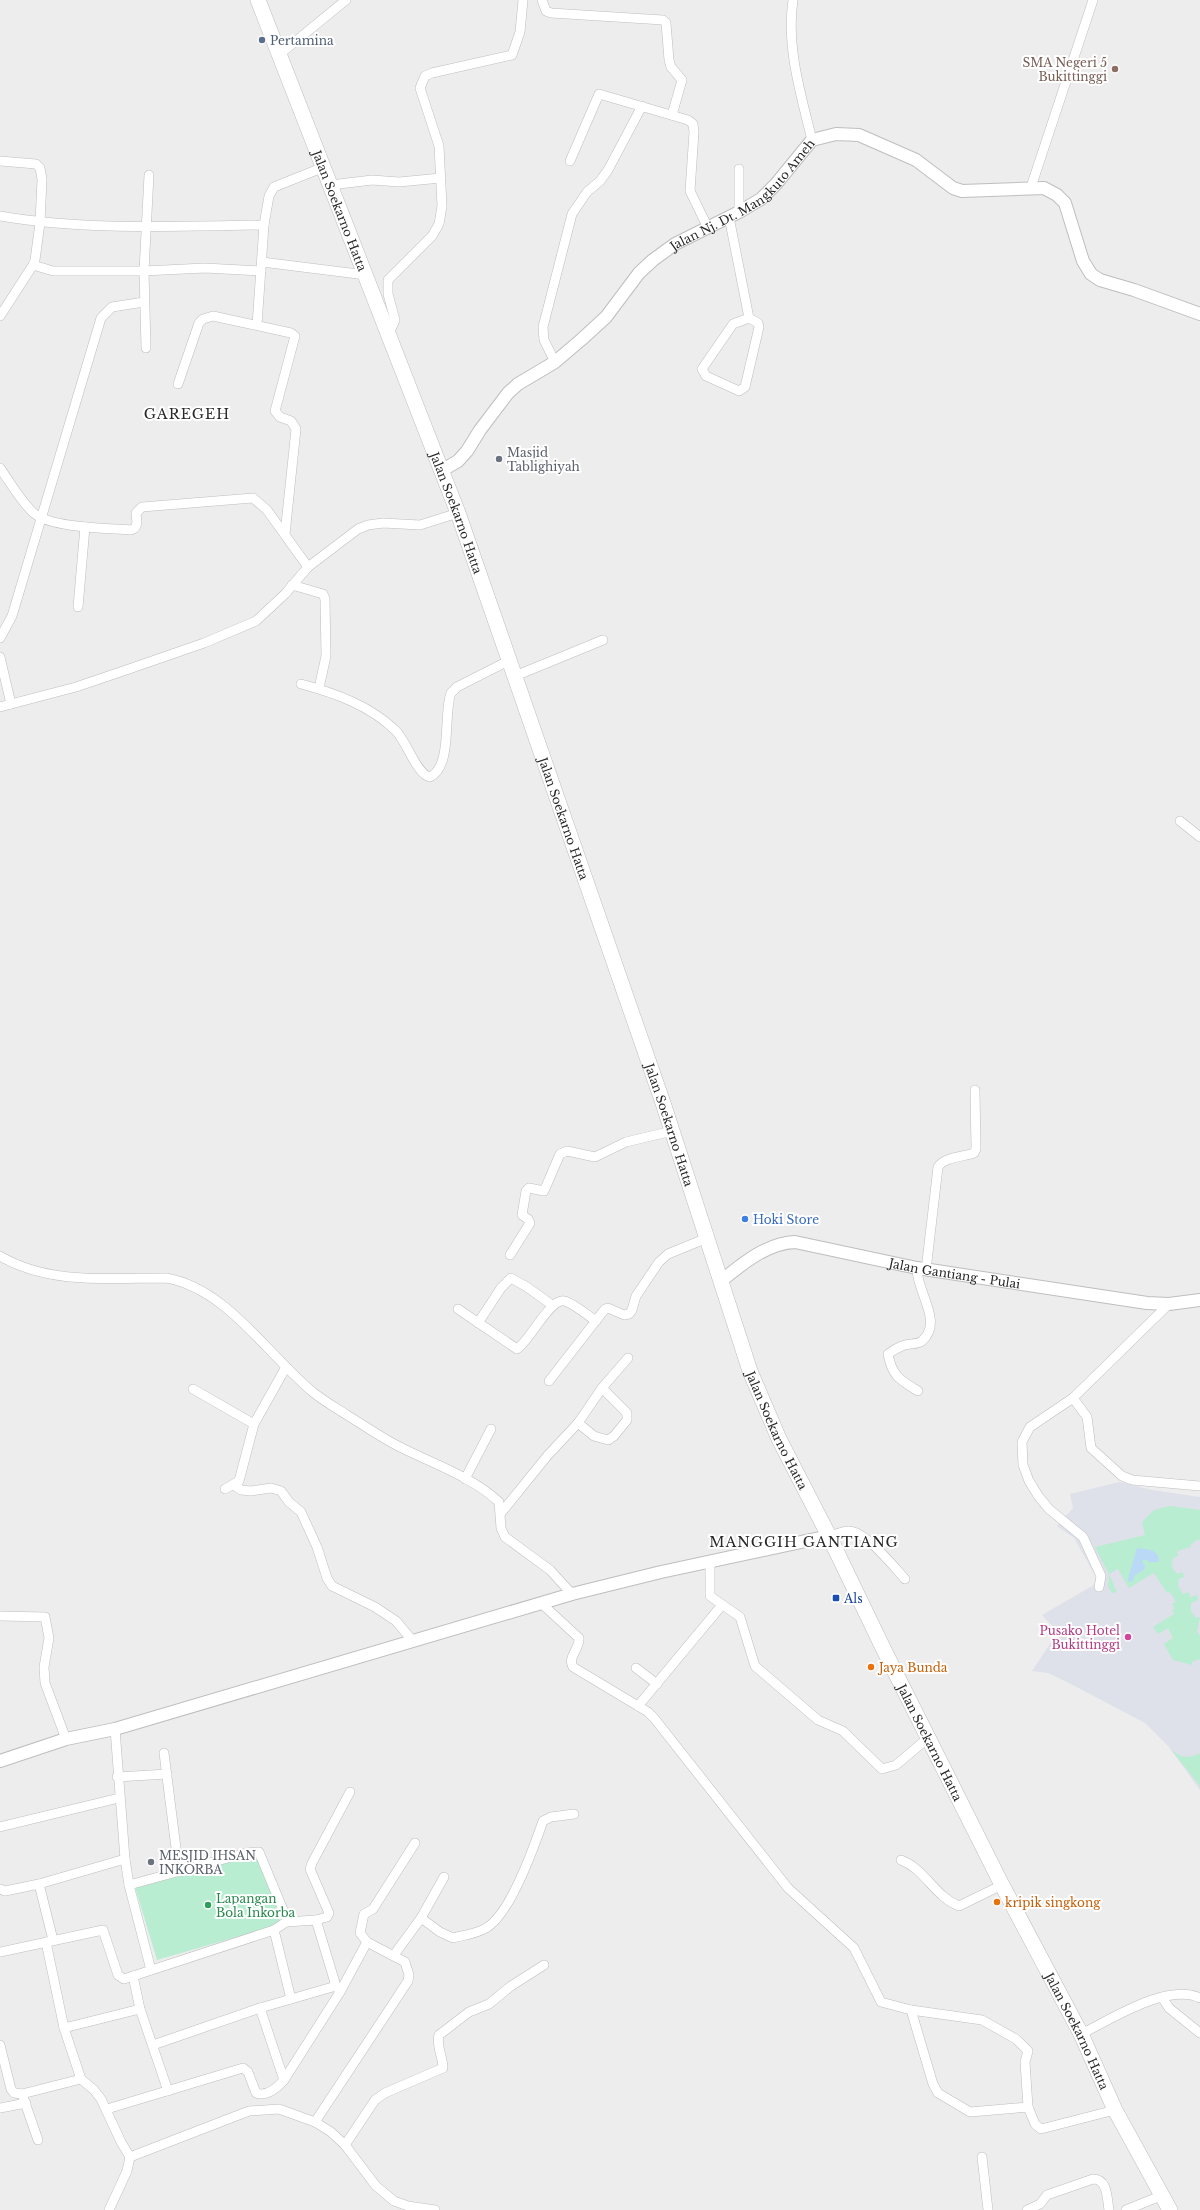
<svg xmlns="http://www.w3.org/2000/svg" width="1200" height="2210" viewBox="0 0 1200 2210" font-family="'Libre Baskerville',serif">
  <rect width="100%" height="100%" fill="#ededee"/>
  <!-- built -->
  <path fill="#dee1e9" d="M1119,1482L1152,1490L1200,1497V1790L1169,1747L1145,1723L1069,1683L1048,1673L1032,1671L1058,1632L1042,1615L1099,1582L1074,1538L1057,1526L1073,1508L1070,1494Z"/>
  <!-- green -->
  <g fill="#b8edd1">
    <path d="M1170,1506L1200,1510V1540H1197L1190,1545L1191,1547L1177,1551L1178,1556L1173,1558L1172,1567L1177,1574L1183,1572L1184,1577L1179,1579L1178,1586L1183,1594L1189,1592L1190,1597L1197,1595L1198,1600L1191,1603V1611L1196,1618L1200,1617L1197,1631L1200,1636V1659L1192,1662V1665L1173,1660L1164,1644L1173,1638L1168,1628L1158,1634L1153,1627L1174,1614L1172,1610L1175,1609L1172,1604L1176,1602L1170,1592L1167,1593L1154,1573L1129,1588L1118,1569L1109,1574L1117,1592L1112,1593L1108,1586L1109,1574L1095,1547L1145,1535L1142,1522L1154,1510Z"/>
    <path d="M1169,1747C1178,1757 1188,1760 1200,1753V1786Z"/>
    <path d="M260,1850L281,1924L157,1960L135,1887Z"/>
  </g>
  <!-- water -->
  <path fill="#b9d9f6" d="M1137,1548C1147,1550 1159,1548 1159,1562H1148L1147,1560H1143L1142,1562L1145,1565L1144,1570L1135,1575L1133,1581L1129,1582L1128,1579Z"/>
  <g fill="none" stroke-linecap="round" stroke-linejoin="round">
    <!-- minor casing -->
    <g stroke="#bdbebf" stroke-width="10">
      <g id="minor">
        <path d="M542,0L546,11L551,13L663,20L666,23L669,60L671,67L682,80L672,115"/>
        <path d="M793,0C786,47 801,95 812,140"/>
        <path d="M280,54L346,0"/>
        <path d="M0,161L36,164L40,168L42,179L40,223L35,260L33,265L0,316"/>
        <path d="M570,161L599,94L688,120L693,124L694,132L690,191L708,228"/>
        <path d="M739,169V212"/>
        <path d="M331,185L372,180L399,182L441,178"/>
        <path d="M1031,187L1093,0"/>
        <path d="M0,216C86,231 177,226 264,225L269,196L274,187L324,167"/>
        <path d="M729,217L749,318L758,323L759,327L745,387L739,391L706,376L702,369L733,324L749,318"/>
        <path d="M262,262L366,275"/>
        <path d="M33,265L53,271H144L205,268L261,271"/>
        <path d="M257,325L264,225"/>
        <path d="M389,334L395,320L388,294V280L432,236L439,224L442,206L439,146L420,88L425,76L432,73L512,55L520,32L523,0"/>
        <path d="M146,348L144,271L149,175"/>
        <path d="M555,362L544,340L543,327L572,214L587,192L600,181L608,170L642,106"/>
        <path d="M178,384L199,323L203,319L213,316L291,333L295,336L275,411L280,417L291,421L296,429L285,534"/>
        <path d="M0,468C10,482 23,505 35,514C53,528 108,528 131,530L135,528L137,523L136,513L142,507L253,498L267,510L308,567"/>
        <path d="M292,585L323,594L325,599L326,656L319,688"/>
        <path d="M78,607L85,527"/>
        <path d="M0,638L12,616L101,318L112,307L144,302"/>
        <path d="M0,657L11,704"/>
        <path d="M515,676L603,640"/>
        <path d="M301,684C335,693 371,706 396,731C407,742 417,775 430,777C453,766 443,713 451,693L457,687L510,660"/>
        <path d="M0,707L76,687L129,669L204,643L256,621L285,594L308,567L358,529L368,525L383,523L420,525L458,513"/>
        <path d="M1180,821L1200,837"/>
        <path d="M510,1255L530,1223L528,1219L522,1215L526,1191L529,1188L544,1191L560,1154L567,1151L595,1157L626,1142L672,1131"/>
        <path d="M0,1256C49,1285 111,1278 166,1278C227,1288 269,1357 314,1393C324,1401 336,1408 347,1415C365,1426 383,1439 402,1448C434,1464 472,1477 499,1502L501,1528L505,1537L550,1570L572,1594"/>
        <path d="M917,1268C916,1291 944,1322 922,1341C917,1345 908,1343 902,1346C897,1348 892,1351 888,1354C892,1376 900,1380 918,1391"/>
        <path d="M926,1270L938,1167C944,1157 963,1157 974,1153L976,1149L975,1090"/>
        <path d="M458,1309L517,1349C530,1341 550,1297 565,1301C576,1305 587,1315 596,1321"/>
        <path d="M478,1323L501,1288L511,1278L527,1287L552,1305"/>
        <path d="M549,1381L605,1309L608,1308L624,1315L629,1314L632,1310L636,1296L659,1262L668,1254L707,1238"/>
        <path d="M193,1389L254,1424L286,1367"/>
        <path d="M1073,1398L1087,1417L1091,1448L1122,1476L1132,1480L1200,1486"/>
        <path d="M578,1423L594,1436L608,1440L614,1436L627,1420V1413L602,1388"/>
        <path d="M465,1479L491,1429"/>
        <path d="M234,1485L241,1490L251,1491L271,1488L281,1491L289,1502L301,1512L317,1547L327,1578L332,1586L375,1607L396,1621L412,1640"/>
        <path d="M225,1489L239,1481L254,1424"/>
        <path d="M501,1513L548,1455L578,1423L602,1388L628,1358"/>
        <path d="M829,1536C835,1535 842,1531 848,1531C865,1530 894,1567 905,1579"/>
        <path d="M710,1562V1596L740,1617L755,1666L818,1720L843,1731L882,1769L896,1765L928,1738"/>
        <path d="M1099,1587L1101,1576L1083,1537L1049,1509L1039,1497L1029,1481L1023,1465L1022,1442L1030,1427L1073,1398L1169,1304"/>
        <path d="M541,1603L579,1638C580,1649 567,1657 573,1667L648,1712L654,1718L788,1888L854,1948L881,2002L911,2010L933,2084L938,2093L970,2112L1028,2107L1035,2124L1041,2129L1115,2110"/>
        <path d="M0,1616L45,1617L49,1638L44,1667L45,1683L66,1739"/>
        <path d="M636,1668L657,1684"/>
        <path d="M638,1706L722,1605"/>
        <path d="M115,1729L125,1859L129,1885L151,1970"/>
        <path d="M164,1753L179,1872"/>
        <path d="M117,1777L167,1774"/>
        <path d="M0,1827L119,1798"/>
        <path d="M901,1860C925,1869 935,1897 959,1906L1002,1885"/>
        <path d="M39,1884L53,1940"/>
        <path d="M0,1889L5,1891L39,1884L125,1859"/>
        <path d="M421,1918L440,1932L453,1938C464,1935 476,1934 486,1928C510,1915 534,1847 543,1821L551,1817L574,1814"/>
        <path d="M316,1920L327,1917L329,1913L310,1869L312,1863L350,1792"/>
        <path d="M286,1922L316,1920L336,1986L339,1990"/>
        <path d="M274,1930L291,1999"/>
        <path d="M46,1942L64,2028L81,2079L94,2090L101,2099L121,2142L130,2157L127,2171L109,2210"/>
        <path d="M0,1952L103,1930L118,1975L124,1979L274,1930L286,1922V1917L259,1852L246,1853L129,1885"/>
        <path d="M394,1955L421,1918L444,1877"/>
        <path d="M133,1976L140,2009L168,2091"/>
        <path d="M1162,1997L1169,2008L1200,2033"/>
        <path d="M260,2008L284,2080"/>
        <path d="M911,2010L982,2020L1016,2039L1028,2051L1025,2062L1028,2107"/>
        <path d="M64,2028L140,2009"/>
        <path d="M1081,2034C1110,2020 1168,1982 1200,1998"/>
        <path d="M0,2045L11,2089L14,2093L22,2094L81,2079"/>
        <path d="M153,2045L260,2008L336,1986"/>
        <path d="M22,2094L38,2140"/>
        <path d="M0,2108L26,2103"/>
        <path d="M107,2109L243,2068L248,2072L256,2093C267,2097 277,2088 284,2080L340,1992L367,1942"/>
        <path d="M315,2122L408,1981L409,1975L405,1962L367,1942L360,1933L364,1914L373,1909L415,1843"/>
        <path d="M345,2145L375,2100L385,2093L443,2068C443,2057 436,2046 439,2035L469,2012L489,2004L511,1986L544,1965"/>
        <path d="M130,2157L249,2111L279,2109L315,2122L331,2132L345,2145L376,2186L394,2201L408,2206L435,2210"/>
        <path d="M982,2157L988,2210"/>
        <path d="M1027,2210L1040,2204L1047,2195L1093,2179C1108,2179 1107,2199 1109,2210"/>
        <path d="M1126,2210L1163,2195"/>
      </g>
    </g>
    <!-- tertiary casing -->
    <g stroke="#bdbebf" stroke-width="14">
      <g id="tertiary">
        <path id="s1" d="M441,471L458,461L467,451L480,430L508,393L518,384L555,362L582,339L606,317L639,273L653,260L675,244L739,212L761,199L776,184L812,140L836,134L859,135L916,160L953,188L962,191L1044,188L1057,195L1065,203L1083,261L1091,274L1100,280L1134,290L1200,314"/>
        <path id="s2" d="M721,1281C742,1264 767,1243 795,1242L917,1268L1147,1303L1169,1304L1200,1300"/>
        <path d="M0,1761L66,1739L115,1729L572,1594L661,1572L829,1536"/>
      </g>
    </g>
    <!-- trunk casing -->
    <g stroke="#bdbebf" stroke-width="16">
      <g id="trunk">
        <path id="s3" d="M258,0L458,513L663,1103L750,1371L779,1439L829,1536L884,1650L1002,1885L1081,2034L1115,2110L1170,2210"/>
      </g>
    </g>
    <!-- minor -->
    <use href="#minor" stroke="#fff" stroke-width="9"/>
    <!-- tertiary -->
    <use href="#tertiary" stroke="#fff" stroke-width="12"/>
    <!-- trunk -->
    <use href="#trunk" stroke="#fff" stroke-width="15"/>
  </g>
  <!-- markers -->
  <circle fill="#5c6f8a" stroke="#fff" stroke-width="1.5" cx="262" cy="40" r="4"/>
  <circle fill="#8d6e63" stroke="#fff" stroke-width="1.5" cx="1115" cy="69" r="4"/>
  <g fill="#6b7280" stroke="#fff" stroke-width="1.5">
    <circle cx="499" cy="459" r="4"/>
    <circle cx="151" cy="1862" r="4"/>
  </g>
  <circle fill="#3f7fe0" stroke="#fff" stroke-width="1.5" cx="745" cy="1219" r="4"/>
  <rect fill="#1a4fb4" stroke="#fff" stroke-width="1.5" x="832" y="1594" width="8" height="8" rx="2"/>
  <circle fill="#d1479c" stroke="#fff" stroke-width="1.5" cx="1128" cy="1637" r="4"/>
  <g fill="#e8710a" stroke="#fff" stroke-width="1.5">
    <circle cx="871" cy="1667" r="4"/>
    <circle cx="997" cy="1902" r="4"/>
  </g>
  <circle fill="#2e9e5b" stroke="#fff" stroke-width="1.5" cx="208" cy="1905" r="4"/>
  <g text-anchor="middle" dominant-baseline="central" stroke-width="4" stroke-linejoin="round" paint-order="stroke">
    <!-- service labels -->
    <g font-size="12" fill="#4e5e75" stroke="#fff" text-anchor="start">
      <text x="270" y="40">Pertamina</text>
    </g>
    <!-- education labels -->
    <g font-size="12" fill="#785e54" stroke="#fff" text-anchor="end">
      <text x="1107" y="62">SMA Negeri 5<tspan x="1107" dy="14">Bukittinggi</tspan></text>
    </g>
    <!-- street labels -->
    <g font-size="12" fill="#282828" stroke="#fff">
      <text stroke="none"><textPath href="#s1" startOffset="415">Jalan Nj. Dt. Mangkuto Ameh</textPath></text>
      <text stroke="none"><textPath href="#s3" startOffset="226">Jalan Soekarno Hatta</textPath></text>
      <text stroke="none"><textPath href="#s3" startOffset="550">Jalan Soekarno Hatta</textPath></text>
      <text stroke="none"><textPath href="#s3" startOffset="874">Jalan Soekarno Hatta</textPath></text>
      <text stroke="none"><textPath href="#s3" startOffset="1198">Jalan Soekarno Hatta</textPath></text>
      <text stroke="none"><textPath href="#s2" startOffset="248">Jalan Gantiang - Pulai</textPath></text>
      <text stroke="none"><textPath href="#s3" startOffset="1522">Jalan Soekarno Hatta</textPath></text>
      <text stroke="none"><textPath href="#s3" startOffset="1870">Jalan Soekarno Hatta</textPath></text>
      <text stroke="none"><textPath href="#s3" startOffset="2194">Jalan Soekarno Hatta</textPath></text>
    </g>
    <!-- worship labels -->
    <g font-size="12" fill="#5b616d" stroke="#fff" text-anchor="start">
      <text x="507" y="452">Masjid<tspan x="507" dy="14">Tablighiyah</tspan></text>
      <text x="159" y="1855">MESJID IHSAN<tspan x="159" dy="14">INKORBA</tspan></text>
    </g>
    <!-- shop labels -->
    <g font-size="12" fill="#366cbe" stroke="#fff" text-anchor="start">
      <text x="753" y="1219">Hoki Store</text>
    </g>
    <!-- transit labels -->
    <g font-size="12" fill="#164399" stroke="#fff" text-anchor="start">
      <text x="844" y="1598">Als</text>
    </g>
    <!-- hotel labels -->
    <g font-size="12" fill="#b23c85" stroke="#fff" text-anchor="end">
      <text x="1120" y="1630">Pusako Hotel<tspan x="1120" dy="14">Bukittinggi</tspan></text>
    </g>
    <!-- food labels -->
    <g font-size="12" fill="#c56008" stroke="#fff" text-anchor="start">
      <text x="879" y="1667">Jaya Bunda</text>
      <text x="1005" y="1902">kripik singkong</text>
    </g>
    <!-- leisure labels -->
    <g font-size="12" fill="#27864d" stroke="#fff" text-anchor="start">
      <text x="216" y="1898">Lapangan<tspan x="216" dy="14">Bola Inkorba</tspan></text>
    </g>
    <!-- quarter labels -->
    <g font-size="14" letter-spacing="1" fill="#282828" stroke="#fff">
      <text x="187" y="414">GAREGEH</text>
      <text x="804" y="1542">MANGGIH GANTIANG</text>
    </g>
  </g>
</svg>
